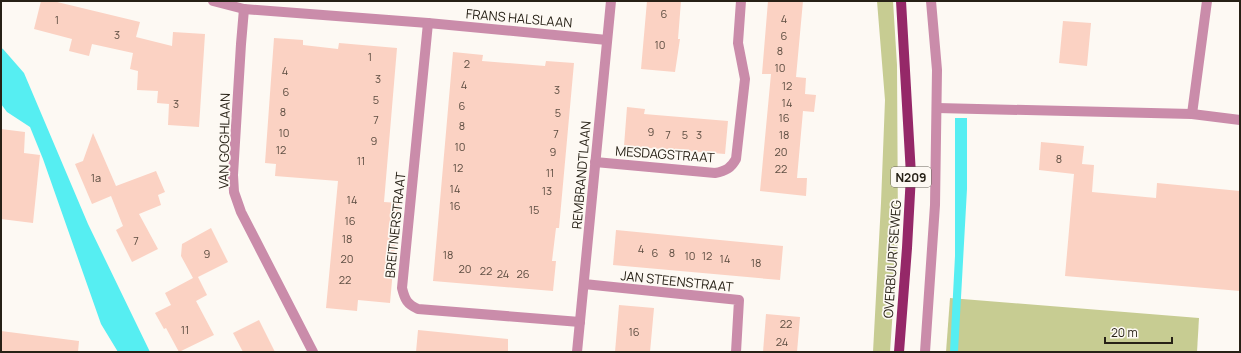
<svg xmlns="http://www.w3.org/2000/svg" width="1241" height="353" viewBox="0 0 1241 353" font-family="Manrope,sans-serif">
  <rect width="100%" height="100%" fill="#fdf9f3"/>
  <!-- green -->
  <g fill="#c7cc92">
    <path d="M877,1H893L897,65L898,234L890,352H873L881,203L885,100Z"/>
    <path d="M950,298L1199,318L1197,352H946Z"/>
  </g>
  <!-- water -->
  <g fill="#56eef2">
    <path d="M1,48L3,49L24,73L88,224L150,352H118L101,324L43,159L30,127L7,112L1,104Z"/>
    <path d="M955,118H967V189L958,352H950L955,256Z"/>
  </g>
  <!-- building -->
  <g fill="#fbd2c3">
    <path d="M41,1H53L140,22L136,37L172,46L173,32L205,34L199,127L168,125L169,104L157,103L158,91L137,90L138,71L130,69L133,53L92,44L89,56L69,51L72,39L34,29Z"/>
    <path d="M647,1H681L678,39H680L675,72L641,69Z"/>
    <path d="M768,1H803L796,77L806,78L805,94L816,95L814,112L803,111L797,178H807L806,196L760,191L771,74H762Z"/>
    <path d="M1063,21L1091,23L1087,66L1059,63Z"/>
    <path d="M274,38L303,40V45L338,49L339,43L397,48L384,202L399,203L390,303L358,300L357,311L326,308L338,181L275,176L276,164L265,163Z"/>
    <path d="M453,52L483,55L482,61L545,66L546,61L574,63L559,228H556L552,261H556L553,291L433,281Z"/>
    <path d="M627,107L645,109L644,114L728,121L725,154L624,146Z"/>
    <path d="M1,129L25,132L24,153L40,155L33,223L1,219Z"/>
    <path d="M93,133L116,186L156,171L165,192L158,195L161,205L139,214L158,249L132,262L116,230L123,226L111,196L92,204L75,164L83,161Z"/>
    <path d="M1041,142L1084,146L1082,164L1094,165L1092,192L1156,198L1157,183L1240,191V291L1065,276L1074,174L1039,170Z"/>
    <path d="M211,228L228,262L198,277L207,295L196,301L214,335L179,352L166,328L164,329L155,313L171,305L165,293L193,278L181,256L182,244Z"/>
    <path d="M616,230L783,246L780,280L613,265Z"/>
    <path d="M619,305L654,308L650,352H615Z"/>
    <path d="M766,314L800,317L797,352H763Z"/>
    <path d="M259,320L275,352H243L233,333Z"/>
    <path d="M418,330L508,339V352H416Z"/>
    <path d="M1,331L79,341L78,352H1Z"/>
  </g>
  <g fill="none" stroke-linecap="round" stroke-linejoin="round">
    <!-- service -->
    <g stroke="#ca8caa" stroke-width="10">
      <path d="M937,108L1192,114L1207,1"/>
      <path d="M1192,114L1240,120"/>
    </g>
    <!-- minor -->
    <g stroke="#ca8caa" stroke-width="10">
      <path d="M213,1L244,9L428,23L607,40"/>
      <path d="M244,9L241,44L233,175L234,192L241,212L313,352"/>
      <path d="M428,23L402,288C405,300 407,304 418,309L580,322"/>
      <path d="M595,162L715,173C726,171 731,168 736,159L745,79L738,43L741,1"/>
      <path d="M584,284L739,300L736,352"/>
      <path d="M577,352L611,1"/>
      <path d="M925,352L935,205L937,70L931,1"/>
    </g>
    <!-- primary -->
    <path stroke="#952868" stroke-width="10" d="M899,352L907,248L911,175L901,1"/>
  </g>
  <g text-anchor="middle" dominant-baseline="central" stroke-width="3.5" stroke-linejoin="round" paint-order="stroke">
    <!-- number labels -->
    <g font-size="11" fill="#5c4d41">
      <text x="664" y="13">6</text>
      <text x="784" y="18">4</text>
      <text x="57" y="19">1</text>
      <text x="117" y="34">3</text>
      <text x="784" y="35">6</text>
      <text x="660" y="44">10</text>
      <text x="780" y="50">8</text>
      <text x="370" y="56">1</text>
      <text x="467" y="63">2</text>
      <text x="780" y="67">10</text>
      <text x="285" y="70">4</text>
      <text x="378" y="78">3</text>
      <text x="464" y="84">4</text>
      <text x="787" y="85">12</text>
      <text x="557" y="89">3</text>
      <text x="286" y="91">6</text>
      <text x="376" y="99">5</text>
      <text x="787" y="102">14</text>
      <text x="176" y="103">3</text>
      <text x="462" y="105">6</text>
      <text x="283" y="111">8</text>
      <text x="558" y="112">5</text>
      <text x="784" y="117">16</text>
      <text x="376" y="119">7</text>
      <text x="462" y="125">8</text>
      <text x="651" y="131">9</text>
      <text x="284" y="132">10</text>
      <text x="556" y="133">7</text>
      <text x="668" y="134">7</text>
      <text x="685" y="134">5</text>
      <text x="699" y="134">3</text>
      <text x="784" y="134">18</text>
      <text x="374" y="140">9</text>
      <text x="460" y="146">10</text>
      <text x="281" y="149">12</text>
      <text x="553" y="151">9</text>
      <text x="781" y="151">20</text>
      <text x="1059" y="158">8</text>
      <text x="361" y="160">11</text>
      <text x="458" y="167">12</text>
      <text x="781" y="168">22</text>
      <text x="550" y="172">11</text>
      <text x="96" y="177">1a</text>
      <text x="455" y="188">14</text>
      <text x="547" y="190">13</text>
      <text x="352" y="199">14</text>
      <text x="455" y="205">16</text>
      <text x="534" y="209">15</text>
      <text x="350" y="220">16</text>
      <text x="347" y="238">18</text>
      <text x="136" y="240">7</text>
      <text x="641" y="248">4</text>
      <text x="655" y="252">6</text>
      <text x="672" y="252">8</text>
      <text x="207" y="253">9</text>
      <text x="448" y="254">18</text>
      <text x="690" y="255">10</text>
      <text x="707" y="255">12</text>
      <text x="347" y="258">20</text>
      <text x="725" y="258">14</text>
      <text x="756" y="262">18</text>
      <text x="465" y="268">20</text>
      <text x="486" y="270">22</text>
      <text x="503" y="273">24</text>
      <text x="523" y="273">26</text>
      <text x="345" y="279">22</text>
      <text x="786" y="323">22</text>
      <text x="185" y="329">11</text>
      <text x="634" y="331">16</text>
      <text x="782" y="341">24</text>
    </g>
    <!-- shield labels -->
    <rect fill="#fdf9f3" stroke="#676258" stroke-width="1" x="891" y="167" width="40" height="20" rx="3"/>
    <g font-size="12" font-weight="bold" fill="#272116">
      <text x="911" y="177">N209</text>
    </g>
    <!-- street labels -->
    <g font-size="13" fill="#272116" stroke="#fdf9f3">
      <text transform="translate(519 18) rotate(5)">FRANS HALSLAAN</text>
      <text transform="translate(224 141) rotate(-89)">VAN GOGHLAAN</text>
      <text transform="translate(665 154) rotate(4)">MESDAGSTRAAT</text>
      <text transform="translate(581 175) rotate(-85)">REMBRANDTLAAN</text>
      <text transform="translate(395 225) rotate(-84)">BREITNERSTRAAT</text>
      <text transform="translate(892 259) rotate(-86)">OVERBUURTSEWEG</text>
      <text transform="translate(677 281) rotate(6)">JAN STEENSTRAAT</text>
    </g>
  </g>
  <!-- border -->
  <rect width="1241" height="353" fill="none" stroke="#272116" stroke-width="4"/>
  <!-- scale -->
  <path d="M1105 337v6h67v-6" fill="none" stroke="#272116" stroke-width="2"/>
  <text x="1111" y="337" font-size="12" fill="#272116" stroke="#fdf9f3" stroke-width="3" paint-order="stroke">20 m</text>
</svg>
